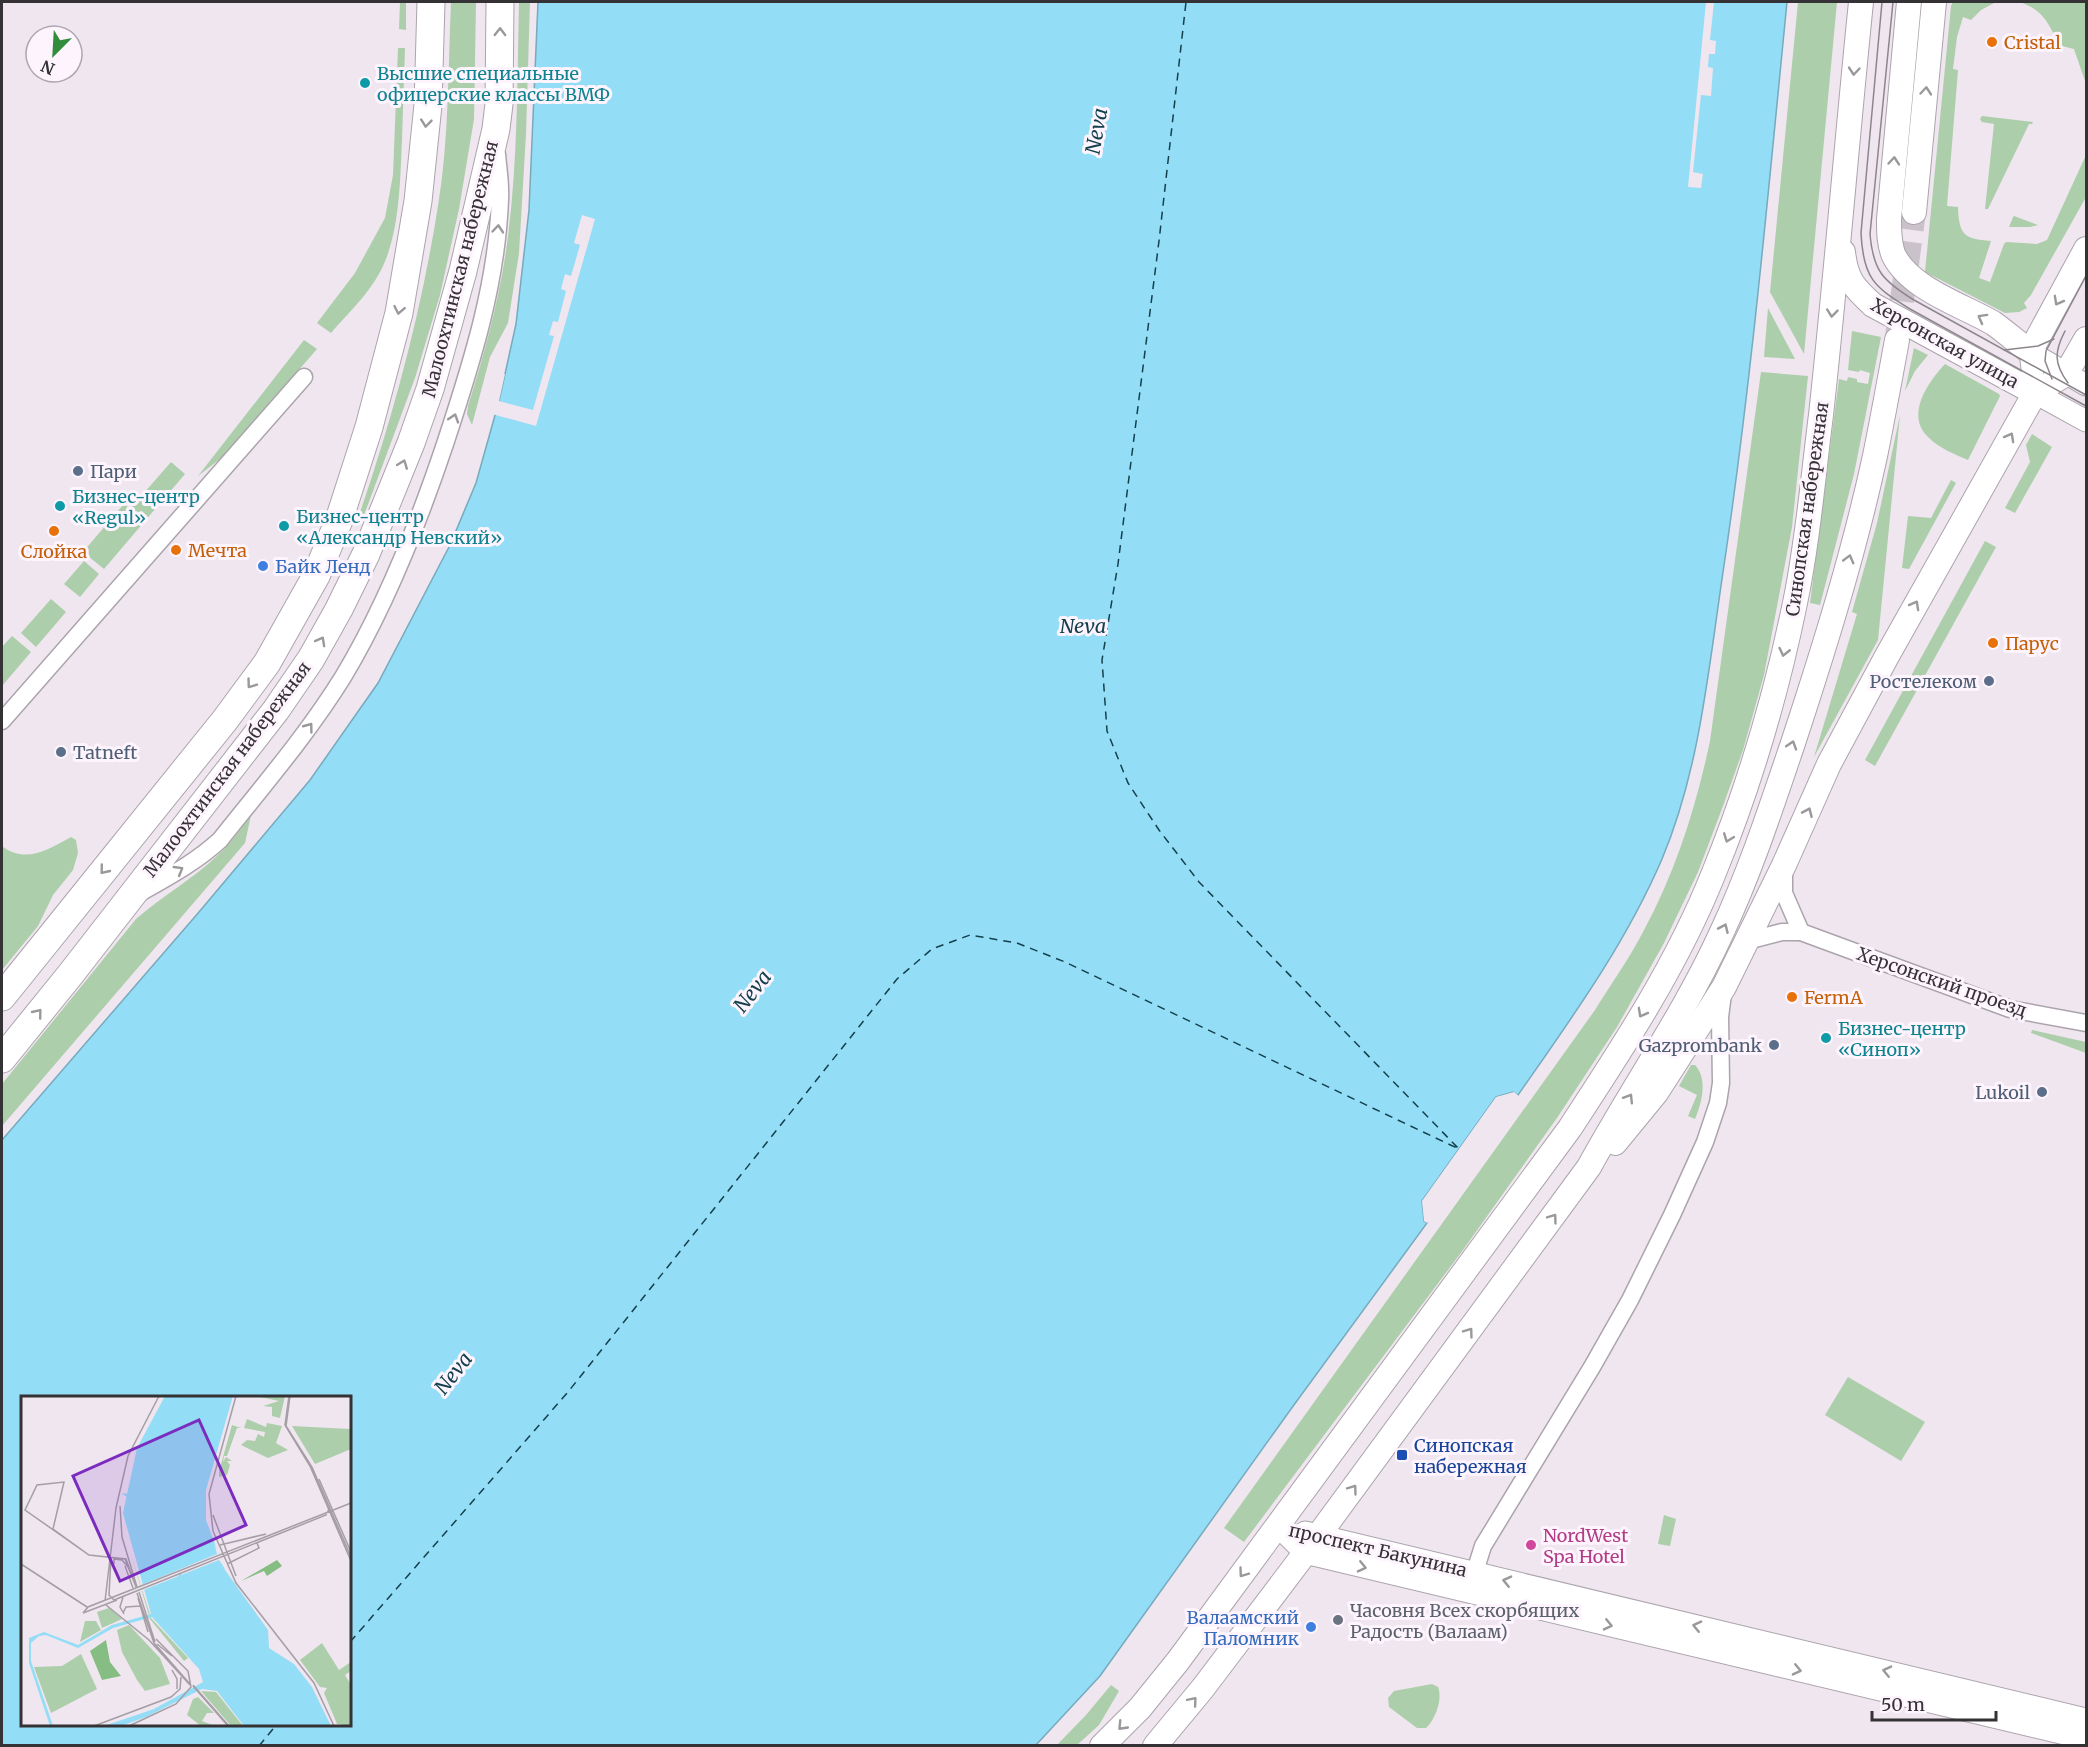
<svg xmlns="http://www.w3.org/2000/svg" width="2088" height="1747" viewBox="0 0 2088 1747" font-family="Merriweather,serif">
  <rect width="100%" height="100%" fill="#efe6f0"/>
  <!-- green -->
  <g fill="#adceaa">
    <path d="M400,2H406V30L399,29Z"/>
    <path d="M451,2H476L474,119L459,209L440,295L415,378L360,526L356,524C392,421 421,314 438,206C449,139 448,69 451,2Z"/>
    <path d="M519,2H530L526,134L519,253L508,323L490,357L472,425L467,414L468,406C484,355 498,304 506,251C518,169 517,85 519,2Z"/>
    <path d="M1798,2H1837L1804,354L1770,292Z"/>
    <path d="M1953,2H1996L1981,10L1971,20L1963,17L1957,37L1953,69L1958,70L1947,206L1958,207C1959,235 1964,239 1991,241L1979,278L1990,282L2004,244L2006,242L2037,244L2047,240L2086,155V197L2031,295L2024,303L2027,308L2019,312L2005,313L1925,272L1951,6Z"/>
    <path d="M2019,2H2086V84L2074,49L2058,45C2051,25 2041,8 2019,2Z"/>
    <path d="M398,48H405C404,79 403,110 402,140C400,181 400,235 380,272C368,295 347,314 331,333L317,323L355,273L385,218L393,175Z"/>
    <path d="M1982,116L2033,122L2032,124H2029L1988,209H1985L1994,124L1982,122L1980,119Z"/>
    <path d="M2014,215V216L2038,225L2030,227H2009Z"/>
    <path d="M1768,308L1795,359L1764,357Z"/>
    <path d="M1852,331L1881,337L1854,474L1820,605L1810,603L1839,379L1847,381L1848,377L1857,379V382L1868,384L1870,373L1860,370L1859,372L1848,370Z"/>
    <path d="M304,340L317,349L225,455L198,476Z"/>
    <path d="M1914,348L1928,355L1915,371L1905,391Z"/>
    <path d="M1945,364L1999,394L2000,396L1968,460C1954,454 1939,448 1928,437C1905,415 1928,382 1945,364Z"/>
    <path d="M1761,372L1808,376L1792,527L1764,675L1743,750L1723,806L1698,872L1664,943L1617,1027L1557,1118L1463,1250L1244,1542L1224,1528L1595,1010C1611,984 1629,959 1643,932C1676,871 1696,807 1710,741Z"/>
    <path d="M1900,415L1878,640L1814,757L1857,614L1852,612L1877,523Z"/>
    <path d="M2032,434L2052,447L2015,513L2005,508L2030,462L2026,445Z"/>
    <path d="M171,462L185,474L104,569L83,552L124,504L130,509Z"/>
    <path d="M1951,480L1956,483L1909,569L1902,568L1908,516L1931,518Z"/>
    <path d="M1985,541L1996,547L1875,766L1865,760Z"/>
    <path d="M84,561L99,574L80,597L64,584Z"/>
    <path d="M51,599L66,612L36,647L21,633Z"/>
    <path d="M12,636L31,652L2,686V647Z"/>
    <path d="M251,815L245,843L2,1126V1084L136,919C162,896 193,879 218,855C231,843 241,829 251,815Z"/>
    <path d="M71,837L76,840L78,853L73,870L53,895L38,926L2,970V846C25,864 48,850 71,837Z"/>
    <path d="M2032,1030L2086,1042V1053L2031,1033Z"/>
    <path d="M1691,1065H1695C1708,1079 1702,1103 1695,1119L1688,1116L1697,1095L1679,1086Z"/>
    <path d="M1848,1377L1925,1422L1901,1461L1825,1415Z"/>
    <path d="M1664,1515L1676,1519L1670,1546L1658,1544Z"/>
    <path d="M1432,1684L1438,1687C1443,1699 1435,1720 1426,1728H1417L1389,1707L1388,1698L1394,1691Z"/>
    <path d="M1111,1685L1119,1691L1099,1725L1077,1745H1057L1086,1715Z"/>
  </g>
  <!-- water -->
  <path fill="#93ddf6" stroke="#77aabc" stroke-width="1.5" fill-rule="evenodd" d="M538,2H1787C1768,194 1751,387 1722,579C1708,674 1699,771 1662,859C1625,945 1571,1019 1518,1095L1513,1092L1496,1097L1422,1201L1424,1221L1427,1223L1291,1409L1100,1676L1035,1746H2V1140L199,912L310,780L378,683L450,545L476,483L499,401L516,324L529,210ZM22,1398H350V1724H22Z"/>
  <!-- pier -->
  <g fill="#efe6f0">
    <path d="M1706,2H1714L1710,40L1716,41L1715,54H1709L1708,67L1713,68L1711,96L1701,95L1693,172L1703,174L1701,188L1688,187Z"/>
    <path d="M582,215L595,219L536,426L492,414L502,374H505L499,401L533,410L554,336L549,335L553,321L558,322L566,291L561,289L565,274L571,276L580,245L574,243Z"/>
    <path d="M1514,1092L1518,1095L1517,1097L1513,1095L1497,1100L1425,1202L1428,1221L1427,1223L1424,1221L1422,1201L1496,1097Z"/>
  </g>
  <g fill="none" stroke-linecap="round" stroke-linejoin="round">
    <!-- ferry -->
    <g stroke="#14404d" stroke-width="1.5" stroke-dasharray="8 6" stroke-linecap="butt">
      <path d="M350,1642L568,1392L897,979L932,949L970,935L1017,943L1065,962L1459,1149L1199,882L1159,830L1128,783L1107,731L1102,660L1118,564L1159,241L1186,2"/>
      <path d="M259,1746L277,1724"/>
    </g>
    <!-- secondary-tunnel -->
    <path stroke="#cac2cb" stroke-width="24" stroke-dasharray="24 12" stroke-linecap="butt" d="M1897,337L1914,212"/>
    <!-- minor casing -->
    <g stroke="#aca4ac" stroke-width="19">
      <g id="minor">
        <path d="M2,721L304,377"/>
        <path d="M1784,871V893L1801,932"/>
        <path d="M140,893C168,877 196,862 220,840C262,787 307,735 343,677C387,604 419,522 446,441C472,362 497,283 500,199C501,184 498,168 497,154"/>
        <path d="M1747,941L1782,932H1801L2010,1009L2086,1023"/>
        <path d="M1471,1584L1483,1546L1592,1367L1630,1300L1672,1215L1705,1142L1718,1103L1721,1083L1720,1017L1723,994"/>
      </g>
    </g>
    <!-- tertiary casing -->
    <g stroke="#aca4ac" stroke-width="23">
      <g id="tertiary">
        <path d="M2030,352L2035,393L2086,421"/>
        <path d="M2030,352L2086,385"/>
        <path d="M1278,1526L1305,1553L2086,1739"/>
        <path d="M1305,1532L2086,1719"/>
      </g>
    </g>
    <!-- secondary casing -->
    <g stroke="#aca4ac" stroke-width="26">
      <g id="secondary">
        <path d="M1909,2L1889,219C1889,231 1889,245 1894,256C1911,289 1962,305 1993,323C2006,332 2018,343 2030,352L2086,249"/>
        <path d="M1914,212L1934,2"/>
        <path d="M1843,252C1846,279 1853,287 1873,305L2035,393"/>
        <path d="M1615,1143L1656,1093L1724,987L1784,865L1829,764L1887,656L2035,393L2066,374L2086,339"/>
        <path d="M1102,1746L1140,1708L1178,1661L1570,1128C1623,1047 1677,965 1713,875C1749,787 1776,696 1795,603C1808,541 1813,477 1821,415C1836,277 1847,139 1861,2"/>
        <path d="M1155,1746L1203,1688L1318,1536L1589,1167C1632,1088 1684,1015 1721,934C1750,872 1771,808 1793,743C1824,649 1854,553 1875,456C1883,417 1890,378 1897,340"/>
      </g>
    </g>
    <!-- primary casing -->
    <g stroke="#aca4ac" stroke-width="29">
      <g id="primary">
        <path d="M2,997L225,720L267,663L316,576L339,520L369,427L399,313L418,201L428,105L431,2"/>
        <path d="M2,1059L70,975L276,710L311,659L339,609L366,554L411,443L430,389L463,271L496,129L499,104L500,2"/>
      </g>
    </g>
    <!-- minor -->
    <use href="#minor" stroke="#fff" stroke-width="16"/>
    <!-- tertiary -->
    <use href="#tertiary" stroke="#fff" stroke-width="21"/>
    <!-- secondary -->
    <use href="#secondary" stroke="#fff" stroke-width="24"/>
    <!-- primary -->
    <use href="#primary" stroke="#fff" stroke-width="27"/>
    <!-- tram -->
    <g stroke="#8c868c" stroke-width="1.5">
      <path d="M1882,2L1861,233C1863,278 1874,287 1910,309L2086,406"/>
      <path d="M1893,2L1870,234C1873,271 1883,281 1914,300L2086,395"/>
      <path d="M2065,331C2054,352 2054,364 2068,383"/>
      <path d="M2004,350L2038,346L2054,339"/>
      <path d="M2052,379L2045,361L2046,351L2086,276"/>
    </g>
  </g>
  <!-- one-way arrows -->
  <defs><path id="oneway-chevron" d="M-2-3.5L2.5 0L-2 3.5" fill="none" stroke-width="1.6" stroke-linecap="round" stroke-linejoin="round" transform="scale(1.5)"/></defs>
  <g stroke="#9a989a">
    <use href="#oneway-chevron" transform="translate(500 32) rotate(-89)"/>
    <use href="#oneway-chevron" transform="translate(1854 71) rotate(95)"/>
    <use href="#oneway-chevron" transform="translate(1926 91) rotate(-85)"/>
    <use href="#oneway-chevron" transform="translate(426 123) rotate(96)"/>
    <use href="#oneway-chevron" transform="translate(1894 161) rotate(-85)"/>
    <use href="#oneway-chevron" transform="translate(498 229) rotate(-85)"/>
    <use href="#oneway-chevron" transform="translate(2058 301) rotate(119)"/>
    <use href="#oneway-chevron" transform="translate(399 310) rotate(101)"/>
    <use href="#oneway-chevron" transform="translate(1832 313) rotate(96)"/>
    <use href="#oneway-chevron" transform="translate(1982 318) rotate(-151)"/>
    <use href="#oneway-chevron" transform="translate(454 418) rotate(-72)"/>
    <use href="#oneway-chevron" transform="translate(2010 437) rotate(-61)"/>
    <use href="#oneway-chevron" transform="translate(403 464) rotate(-69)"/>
    <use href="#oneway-chevron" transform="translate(1849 559) rotate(-75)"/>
    <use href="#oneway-chevron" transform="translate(1915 605) rotate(-61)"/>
    <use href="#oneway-chevron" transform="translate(321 641) rotate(-61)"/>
    <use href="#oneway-chevron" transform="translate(1784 652) rotate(103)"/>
    <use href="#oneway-chevron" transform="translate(251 684) rotate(126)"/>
    <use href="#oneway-chevron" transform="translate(309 727) rotate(-53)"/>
    <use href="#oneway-chevron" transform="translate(1792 745) rotate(-72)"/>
    <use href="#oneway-chevron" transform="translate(1808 812) rotate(-66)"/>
    <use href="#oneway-chevron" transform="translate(1728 838) rotate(111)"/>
    <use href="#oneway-chevron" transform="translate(104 870) rotate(129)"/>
    <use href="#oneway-chevron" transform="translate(179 870) rotate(-31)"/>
    <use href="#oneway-chevron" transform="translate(1724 928) rotate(-66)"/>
    <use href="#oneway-chevron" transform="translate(38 1013) rotate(-51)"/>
    <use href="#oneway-chevron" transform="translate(1642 1013) rotate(119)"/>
    <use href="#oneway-chevron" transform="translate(1629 1098) rotate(-58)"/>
    <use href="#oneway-chevron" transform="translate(1553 1218) rotate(-54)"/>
    <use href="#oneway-chevron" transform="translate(1469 1332) rotate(-54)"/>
    <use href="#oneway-chevron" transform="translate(1353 1489) rotate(-54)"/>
    <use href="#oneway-chevron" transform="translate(1362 1567) rotate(13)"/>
    <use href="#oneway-chevron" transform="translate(1243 1573) rotate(126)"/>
    <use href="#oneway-chevron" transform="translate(1507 1581) rotate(-167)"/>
    <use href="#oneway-chevron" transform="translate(1608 1625) rotate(13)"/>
    <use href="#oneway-chevron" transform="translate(1697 1626) rotate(-167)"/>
    <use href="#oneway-chevron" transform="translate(1797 1670) rotate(13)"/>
    <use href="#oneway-chevron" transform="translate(1887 1671) rotate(-167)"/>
    <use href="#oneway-chevron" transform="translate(1193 1701) rotate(-50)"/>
    <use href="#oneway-chevron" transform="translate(1122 1726) rotate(134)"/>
  </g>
  <!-- markers -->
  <g fill="#e8710a" stroke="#fdf4fd" stroke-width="2">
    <circle cx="1992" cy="42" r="6"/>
    <circle cx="54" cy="531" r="6"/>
    <circle cx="176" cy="550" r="6"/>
    <circle cx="1993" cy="643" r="6"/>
    <circle cx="1792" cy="997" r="6"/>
  </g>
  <g fill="#0f9aa8" stroke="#fdf4fd" stroke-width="2">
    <circle cx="365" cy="83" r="6"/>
    <circle cx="60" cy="506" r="6"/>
    <circle cx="284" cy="526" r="6"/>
    <circle cx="1826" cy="1038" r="6"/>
  </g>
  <g fill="#5c6f8a" stroke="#fdf4fd" stroke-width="2">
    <circle cx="78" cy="471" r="6"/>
    <circle cx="1989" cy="681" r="6"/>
    <circle cx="61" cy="752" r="6"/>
    <circle cx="1774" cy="1045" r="6"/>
    <circle cx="2042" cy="1092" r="6"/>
  </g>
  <g fill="#3f7fe0" stroke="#fdf4fd" stroke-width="2">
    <circle cx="263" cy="566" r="6"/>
    <circle cx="1311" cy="1627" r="6"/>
  </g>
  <rect fill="#1a4fb4" stroke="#fdf4fd" stroke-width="2" x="1396" y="1449" width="12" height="12" rx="3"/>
  <circle fill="#d1479c" stroke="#fdf4fd" stroke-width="2" cx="1531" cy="1545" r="6"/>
  <circle fill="#6b7280" stroke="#fdf4fd" stroke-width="2" cx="1338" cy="1620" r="6"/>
  <g text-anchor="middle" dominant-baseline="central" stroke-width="6" stroke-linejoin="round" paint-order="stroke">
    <!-- food labels -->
    <g font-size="18" fill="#c56008" stroke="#fdf4fd" text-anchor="start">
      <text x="2004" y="42">Cristal</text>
      <text x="188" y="550">Мечта</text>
      <text x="54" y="551" text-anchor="middle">Слойка</text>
      <text x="2005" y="643">Парус</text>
      <text x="1804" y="997">FermA</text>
    </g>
    <!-- culture labels -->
    <g font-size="18" fill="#0d838f" stroke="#fdf4fd" text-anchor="start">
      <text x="377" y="73">Высшие специальные<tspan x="377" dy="21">офицерские классы ВМФ</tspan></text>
      <text x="72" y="496">Бизнес-центр<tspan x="72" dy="21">«Regul»</tspan></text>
      <text x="296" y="516">Бизнес-центр<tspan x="296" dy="21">«Александр Невский»</tspan></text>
      <text x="1838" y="1028">Бизнес-центр<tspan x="1838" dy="21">«Синоп»</tspan></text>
    </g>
    <!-- street labels -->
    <g font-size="18" fill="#353235" stroke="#fdf4fd">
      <text transform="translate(460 269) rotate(-76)">Малоохтинская набережная</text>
      <text transform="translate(1945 343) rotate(29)">Херсонская улица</text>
      <text transform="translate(1807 509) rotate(-82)">Синопская набережная</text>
      <text transform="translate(227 769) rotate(-53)">Малоохтинская набережная</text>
      <text transform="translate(1942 982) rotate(19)">Херсонский проезд</text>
      <text transform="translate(1378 1550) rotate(13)">проспект Бакунина</text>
    </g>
    <!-- service labels -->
    <g font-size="18" fill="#4e5e75" stroke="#fdf4fd" text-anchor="end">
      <text x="90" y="471" text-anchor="start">Пари</text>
      <text x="1977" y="681">Ростелеком</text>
      <text x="73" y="752" text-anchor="start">Tatneft</text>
      <text x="1762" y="1045">Gazprombank</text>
      <text x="2030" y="1092">Lukoil</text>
    </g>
    <!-- shop labels -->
    <g font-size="18" fill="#366cbe" stroke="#fdf4fd" text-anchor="start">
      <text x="275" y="566">Байк Ленд</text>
      <text x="1299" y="1617" text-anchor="end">Валаамский<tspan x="1299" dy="21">Паломник</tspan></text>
    </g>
    <!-- transit labels -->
    <g font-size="18" fill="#164399" stroke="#fdf4fd" text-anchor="start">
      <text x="1414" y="1445">Синопская<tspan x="1414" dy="21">набережная</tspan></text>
    </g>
    <!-- hotel labels -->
    <g font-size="18" fill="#b23c85" stroke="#fdf4fd" text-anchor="start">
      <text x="1543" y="1535">NordWest<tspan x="1543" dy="21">Spa Hotel</tspan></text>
    </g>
    <!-- worship labels -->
    <g font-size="18" fill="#5b616d" stroke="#fdf4fd" text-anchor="start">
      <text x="1350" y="1610">Часовня Всех скорбящих<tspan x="1350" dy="21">Радость (Валаам)</tspan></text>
    </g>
    <!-- water labels -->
    <g font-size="20" font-style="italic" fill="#14404d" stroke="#fdf4fd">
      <text transform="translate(1096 131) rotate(-80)">Neva</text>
      <text x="1083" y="625">Neva</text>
      <text transform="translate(752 991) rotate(-52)">Neva</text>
      <text transform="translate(453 1373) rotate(-52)">Neva</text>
    </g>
  </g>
  <!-- overview -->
  <g transform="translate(21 1396)">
    <rect width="330" height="330" fill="#efe6f0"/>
    <path d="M264,0L259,22L251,20V11L242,10L258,5L239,1ZM226,23L245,31L246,27L261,30L255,47L267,54L247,62L220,49L226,44L234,45L237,38L243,41L244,36L223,32ZM211,29L220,32H216L206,60H203L202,66L205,61L211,65H206L209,69L206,79L198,81V75ZM271,30L329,33L330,53L294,68ZM109,155L130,222L167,262L163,265L129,223ZM88,212L101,223L81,232L76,216ZM64,225H75L80,234L59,246ZM108,229L139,262L149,288L124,295L116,284L101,256L96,234ZM301,247L318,274L330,266V275L324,279L330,289V330L316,328L303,297L306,292L299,291L279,264ZM60,258L76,293L30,317L13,271L41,270ZM180,295L195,296L222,330H210ZM177,301L193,317H186L181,325L194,330H180L166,319L172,303Z" fill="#adceaa"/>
    <path d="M256,164L261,170L246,180L243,175L220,185ZM85,244L89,266L100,280L81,284L69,255Z" fill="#86bd82"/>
    <path d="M144,0H212L185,94V124L204,174L247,234L248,252L273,268L291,291L310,330H223L196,295L181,293L125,321L100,330H83L133,313L182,286L178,273L131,221L92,232L57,252L25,239L18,240L10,247V265L32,330H29L8,267V242L23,236L57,249L91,229L130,218L102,117L116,52Z" fill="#93ddf6"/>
    <path d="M193,146L205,174L198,164L120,195L118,190L196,158Z" fill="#efe6f0"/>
    <path fill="none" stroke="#93ddf6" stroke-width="3" d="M157,172L139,115L106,99L143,97L173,0M158,177L180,229L257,330"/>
    <path fill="none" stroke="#a59ea5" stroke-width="1.5" d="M215,0L188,98L192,135L215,187L293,287L313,330M268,0L264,29L289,70L330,165M269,0L265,30L291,71L330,161M298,83L330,156M99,110L101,141L116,191M192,119L215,180M199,149L245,138M90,162L88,199L93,204L305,119L308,113M0,168L66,211M93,168V163L101,164L107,171M206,168L238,152L236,147M104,170L112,192M115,191L104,163L68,159L4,114L16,89L43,86L32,133L68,159L105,163L115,191M118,196L134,246M116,197L133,247L169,288M102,201L99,211L103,218M117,202L127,236M84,205L95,112L107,60L138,0M85,209L128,244L169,289M62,217L67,211L330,107M62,217L96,204M102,217L105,211L119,210M136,248L151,260M151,274L156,283V293M172,289L208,330M172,290L207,330M73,330L150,301L159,293L160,281M108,330L155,308L170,291L167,275L135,243"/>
    <path fill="#7b2cbf" fill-opacity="0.15" stroke="#7b2cbf" stroke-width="3" d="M178,24L225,129L99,185L52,80Z"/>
    <rect width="330" height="330" fill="none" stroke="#353235" stroke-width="3"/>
  </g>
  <!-- border -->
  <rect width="2088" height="1747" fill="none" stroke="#353235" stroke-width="6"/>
  <!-- north arrow -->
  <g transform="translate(54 54) rotate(204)"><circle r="28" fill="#fdf4fd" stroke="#ada6ad" stroke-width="1.5"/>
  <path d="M0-4.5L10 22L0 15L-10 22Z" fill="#318c3c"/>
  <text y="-9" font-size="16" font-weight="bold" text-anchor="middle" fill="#353235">N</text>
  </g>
  <!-- scale -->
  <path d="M1872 1711v9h124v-9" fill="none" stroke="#353235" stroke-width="3"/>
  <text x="1881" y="1711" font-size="18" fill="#353235" stroke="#fdf4fd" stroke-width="4.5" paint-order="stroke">50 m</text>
</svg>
